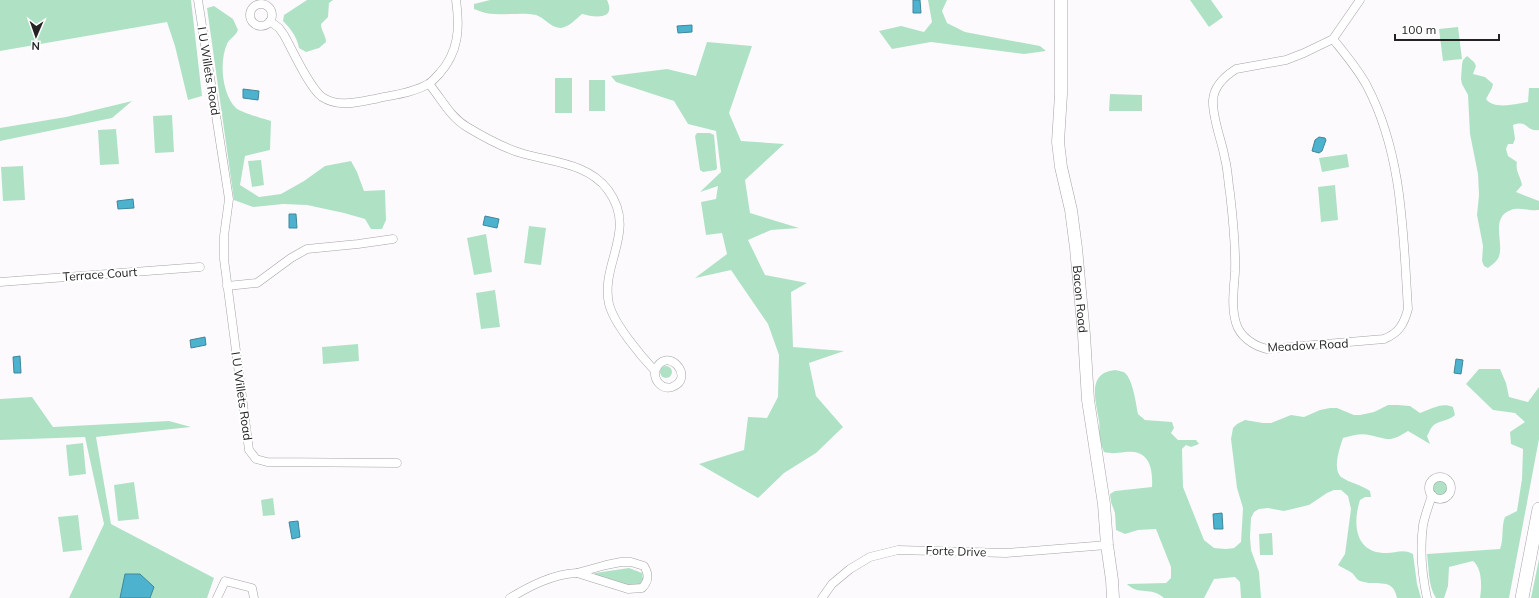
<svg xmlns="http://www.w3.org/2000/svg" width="1539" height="598" viewBox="0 0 1539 598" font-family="Mulish,sans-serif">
  <rect width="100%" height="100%" fill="#fdfafe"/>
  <!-- green -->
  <g fill="#afe2c5">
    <path d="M0,0H191L202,96L188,100L175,46L167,22L0,51Z"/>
    <path d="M307,0H333L329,3L328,17L321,24C321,31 326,35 326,42L319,48L306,52L299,48C297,37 291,29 283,21L284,15Z"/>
    <path d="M490,0H607C617,21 593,17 582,14C576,19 569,27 561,28C551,28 545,18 536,15C523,12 509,15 495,14C488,14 481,12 474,9V4Z"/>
    <path d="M928,0H947L942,11L947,23L965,32L1040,46L1046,51L1024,54L931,42L892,49L879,31L901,26L924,32L932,22Z"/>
    <path d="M1190,0H1211L1223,17L1209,27Z"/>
    <path d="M214,6L233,19L238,30C235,37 229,39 227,44C219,62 222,94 236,108C240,112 264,119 271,121L270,150L245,156L240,185L259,197L281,194L304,181L325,166L351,161L357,172L364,191L385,190L386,220L382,229H371L365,219L344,213L307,205L283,204L253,207L234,200L207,8Z"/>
    <path d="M1458,27L1462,59L1443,61L1439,29Z"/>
    <path d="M707,42L752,46L729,113L741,141L784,144L745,180L750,213L799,228L771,230L748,240L765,275L807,283L791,292L793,347L844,351L809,363L816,396L843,427L816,453L784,473L758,498L699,464L744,450L748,417L767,418L778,397L779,355L768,324L731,270L695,278L727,254L722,233L706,235L701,202L716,199L718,186L700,192L721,172L716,131L688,124L674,101L616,82L611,76L667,69L696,76Z"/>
    <path d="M1467,56L1474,62L1476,66L1473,74L1485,77L1493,84L1492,88L1486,99C1494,110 1516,104 1528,102L1529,88H1539V130C1525,132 1529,119 1513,125L1515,139L1513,144H1508L1506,149L1508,156L1517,162C1515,171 1521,177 1522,185L1516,192L1539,201V210C1530,211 1519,207 1511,210C1488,218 1507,247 1497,260C1495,263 1490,266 1488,268L1484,266L1482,261L1483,246L1477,215L1479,195L1478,174L1470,134L1468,95L1462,84L1461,79L1462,64L1463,60Z"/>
    <rect x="555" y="78" width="17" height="35"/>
    <rect x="589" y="80" width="16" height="31"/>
    <path d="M1110,94L1142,95V111H1109Z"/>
    <path d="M132,101L112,118L0,141V128L66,117Z"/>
    <path d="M172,115L174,152L155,153L153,116Z"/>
    <path d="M116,129L119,164L100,165L98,130Z"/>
    <path d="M697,133H710L714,135L717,168L716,170L703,172L700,170L695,136Z"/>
    <path d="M1347,154L1349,167L1322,172L1319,158Z"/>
    <path d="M261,160L264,185L252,187L248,161Z"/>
    <path d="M23,166L25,200L3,201L1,167Z"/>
    <path d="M1335,185L1338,220L1321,222L1318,187Z"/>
    <path d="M529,226L546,228L541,265L524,263Z"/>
    <path d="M486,234L492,272L474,275L467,238Z"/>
    <path d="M495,290L500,327L481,329L476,293Z"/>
    <path d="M358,344L359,361L323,364L322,347Z"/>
    <circle cx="666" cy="372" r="6"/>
    <path d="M1479,369H1500L1506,383L1509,397L1528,402L1539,387V439L1509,598H1480C1482,586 1482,568 1473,561L1449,567L1448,586L1444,598H1436C1428,586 1429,569 1427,554L1500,549C1504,539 1501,527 1505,517L1517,511L1522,479L1523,449L1511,444L1510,432L1525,422L1515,413L1493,410L1466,384Z"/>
    <path d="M1115,370C1118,371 1123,371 1125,373C1133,380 1136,404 1138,414L1145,420L1172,422L1174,428L1171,433L1178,440H1196L1199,444L1191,447L1186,445L1182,449L1183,487L1204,540L1214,548L1226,549L1234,548L1241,542L1243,508L1237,488L1231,439L1233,428L1237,424L1245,420L1263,423H1271L1291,415L1304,417L1320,410L1330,408H1337L1354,415H1360L1374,412L1388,405H1398L1410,406L1420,413C1431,409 1442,402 1453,407L1455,415C1448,422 1437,420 1432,427C1430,429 1429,433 1427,436L1430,444L1408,431C1389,443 1389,439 1369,435C1361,433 1351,436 1343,438C1340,447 1332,469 1341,477C1350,483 1362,485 1370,491L1371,497H1365L1360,500C1353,522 1354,551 1383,553C1395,554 1402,548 1413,554L1417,584L1421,598H1397C1393,577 1377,586 1364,582C1358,581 1357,579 1354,575C1350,570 1343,569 1338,565L1345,554L1351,509L1348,496L1341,490H1334L1327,493L1309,505L1284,511L1268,508L1259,509L1254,512L1251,518L1250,537L1251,550L1259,572L1261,598H1241L1240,582L1235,577L1214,579L1204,598H1164C1151,586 1138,596 1127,584L1166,583L1171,578V567L1156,529L1138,530L1125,534L1116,530L1115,513L1111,502L1110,494L1115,491L1152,487C1153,467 1149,449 1125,452C1117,453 1111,454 1104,452C1102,447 1099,441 1099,436C1099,431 1100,426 1099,421C1096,401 1086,373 1115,370Z"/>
    <path d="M32,397L53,427L169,421L191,427L96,437L111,524L214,578L207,598H69L104,524L85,437L0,440V399Z"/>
    <path d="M83,443L86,474L69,476L66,445Z"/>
    <circle cx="1440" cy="488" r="7"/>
    <path d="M134,482L139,519L118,521L114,485Z"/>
    <path d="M273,498L275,515L263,516L261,500Z"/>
    <path d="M78,515L82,550L63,552L58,517Z"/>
    <path d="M1272,533L1273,555H1260L1259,534Z"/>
    <path d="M1539,559V598H1531Z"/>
    <path d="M629,568L642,573L643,579L640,584L633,587L594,575L595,573Z"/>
  </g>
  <!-- water -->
  <g fill="#4cb2ce" stroke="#40879b">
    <path d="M913,0H920L921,13H913Z"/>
    <path d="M692,25V32L678,33L677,26Z"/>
    <path d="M243,89L259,91L258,100L243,98Z"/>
    <path d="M1319,137L1325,138L1326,140L1322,151L1319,153L1312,151L1315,140Z"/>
    <path d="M133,199L134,208L118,209L117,201Z"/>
    <path d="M289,214H296L297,228H289Z"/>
    <path d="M485,216L499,219L497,228L483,225Z"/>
    <path d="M205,337L206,345L191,348L190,340Z"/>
    <path d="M20,356L21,373H14L13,357Z"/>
    <path d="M1456,359L1463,360L1461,374L1454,373Z"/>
    <path d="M1222,513L1223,529H1214L1213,514Z"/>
    <path d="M298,521L300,537L292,539L289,522Z"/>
    <path d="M125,574H140L154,587L150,598H120Z"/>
  </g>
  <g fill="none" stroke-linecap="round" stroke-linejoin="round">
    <!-- street casing -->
    <g stroke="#a5a3a7" stroke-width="9">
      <g id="street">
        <path d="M198,0L229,199L224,236V259L249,450L256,459L267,462L397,463"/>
        <circle cx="261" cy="15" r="11"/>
        <path d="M271,22L279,28L284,35C293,51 309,87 322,97C339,108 357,102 375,99C392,95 413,93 428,84C432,82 436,77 439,74C459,52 460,28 456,0"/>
        <path d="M1333,39C1345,54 1358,69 1367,86C1403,155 1403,233 1408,309C1404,324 1399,333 1384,339L1267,349C1254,346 1240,337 1236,323C1231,307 1234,288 1235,272C1236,245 1233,219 1230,193C1228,182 1228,170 1225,159C1222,141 1212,118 1213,100C1214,86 1225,76 1236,69L1286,60L1304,53Z"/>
        <path d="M1333,39L1360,0"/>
        <path d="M429,84C441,98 450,117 467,127C482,136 504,148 521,153C551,162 588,163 608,190C638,231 600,263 609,304C614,324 641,356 655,371C654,381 662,390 672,387C697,378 666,343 655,371"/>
        <path d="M0,282L200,267"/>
        <path d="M227,286L257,283L291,258L307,249L358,244L393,239"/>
        <circle cx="1440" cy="488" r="11"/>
        <path d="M621,562H631L644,566C649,574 649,581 642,588L628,589L577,573L606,565Z"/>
        <path d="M217,598L225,581L252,588L254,598"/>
        <path d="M510,598C530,586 553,574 577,573"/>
        <path d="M822,598L832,584L850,569L870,557L898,550L1006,553L1107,545"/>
        <path d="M1427,598C1422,575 1420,548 1423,525C1425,515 1429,505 1432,495"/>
      </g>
    </g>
    <!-- secondary casing -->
    <g stroke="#a5a3a7" stroke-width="13">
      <g id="secondary">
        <path id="s1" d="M1061,0V94L1058,142L1061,167L1071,210L1076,248L1084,335L1088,400L1104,504L1107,545L1112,580L1113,598"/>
      </g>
    </g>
    <!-- primary casing -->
    <g stroke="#a5a3a7" stroke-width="14">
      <path id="primary" d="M1522,598L1539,509"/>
    </g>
    <!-- street -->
    <use href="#street" stroke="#fff" stroke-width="8"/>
    <!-- secondary -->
    <use href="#secondary" stroke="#fff" stroke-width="12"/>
    <!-- primary -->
    <use href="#primary" stroke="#fff" stroke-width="13"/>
  </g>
  <g text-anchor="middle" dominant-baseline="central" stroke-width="4" stroke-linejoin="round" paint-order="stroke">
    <!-- street labels -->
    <g font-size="12" fill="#232324" stroke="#fff">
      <text transform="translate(209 71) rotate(81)">I U Willets Road</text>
      <text transform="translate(100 274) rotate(-4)">Terrace Court</text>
      <text stroke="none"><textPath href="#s1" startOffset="301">Bacon Road</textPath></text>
      <text transform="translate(1308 345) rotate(-3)">Meadow Road</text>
      <text transform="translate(242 396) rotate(82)">I U Willets Road</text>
      <text transform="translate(956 551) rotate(2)">Forte Drive</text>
    </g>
  </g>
  <!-- north arrow -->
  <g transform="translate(36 36) rotate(182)" stroke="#ffffff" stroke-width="3" paint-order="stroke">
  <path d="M0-3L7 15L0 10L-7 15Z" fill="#232324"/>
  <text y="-6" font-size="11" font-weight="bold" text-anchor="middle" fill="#232324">N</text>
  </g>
  <!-- scale -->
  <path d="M1395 34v6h104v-6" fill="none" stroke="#232324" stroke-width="2"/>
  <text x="1401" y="34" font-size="12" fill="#232324" stroke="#ffffff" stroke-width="3" paint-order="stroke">100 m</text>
</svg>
